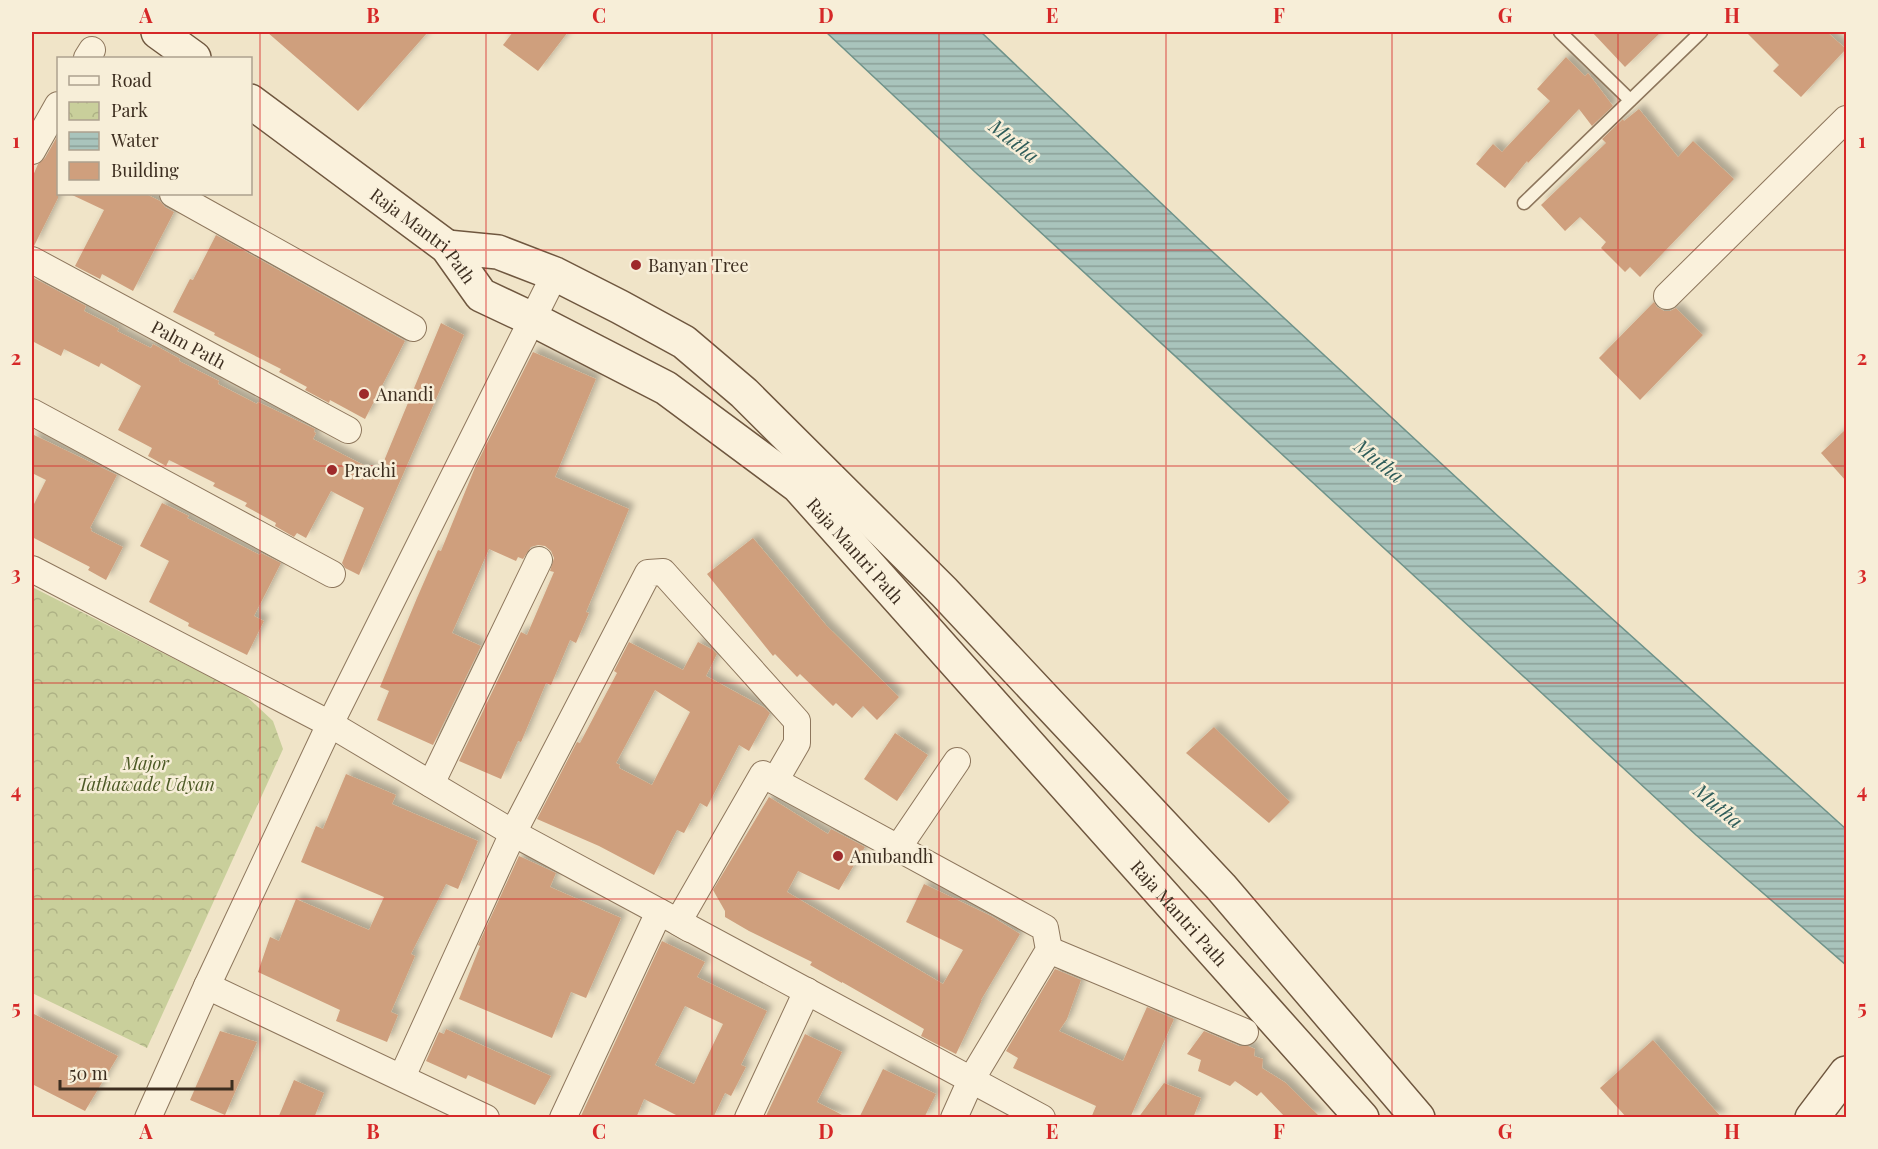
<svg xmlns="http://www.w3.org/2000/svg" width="1878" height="1149" viewBox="0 0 1878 1149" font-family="'Playfair Display',serif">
  <defs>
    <pattern id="park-crowns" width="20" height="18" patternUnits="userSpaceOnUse" patternTransform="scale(1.5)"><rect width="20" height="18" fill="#c9cf9b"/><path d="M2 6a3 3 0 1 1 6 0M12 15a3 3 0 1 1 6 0" fill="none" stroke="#aeb285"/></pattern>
    <pattern id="water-rules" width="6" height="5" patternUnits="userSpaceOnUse" patternTransform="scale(1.5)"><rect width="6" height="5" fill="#a9c4bc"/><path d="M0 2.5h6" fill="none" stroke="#8ba098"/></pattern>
    <filter id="shadow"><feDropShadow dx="5.5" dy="-5.5" stdDeviation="3" flood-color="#0004"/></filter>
  </defs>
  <rect width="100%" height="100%" fill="#f0e4c8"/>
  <!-- park -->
  <path fill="url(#park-crowns)" d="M32,587L244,694L273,721L283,749L147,1048L32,993Z"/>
  <!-- water -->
  <path fill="url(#water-rules)" stroke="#6f938a" stroke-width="1.5" d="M826,32H981L1202,242L1499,517L1846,829V965L1696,835L975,172Z"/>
  <!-- building -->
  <g fill="#cf9f7d" fill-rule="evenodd" filter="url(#shadow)">
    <path d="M267,32H428L358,111Z"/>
    <path d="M513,32H568L538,71L503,45Z"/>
    <path d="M1592,32H1661L1625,67Z"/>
    <path d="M1746,32H1827L1846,49L1801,97L1773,71L1779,65Z"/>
    <path d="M1566,57L1585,76L1588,73L1613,106L1592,126L1579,109L1528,163L1527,161L1505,188L1476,164L1493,144L1502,152L1550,101L1537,89Z"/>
    <path d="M1639,109L1678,157L1693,141L1734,179L1640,277L1630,267L1625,272L1601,248L1606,242L1580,217L1565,231L1541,205L1606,143L1602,139L1623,119L1624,121Z"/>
    <path d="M58,135V198L34,246L32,245V178L38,164L45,158Z"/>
    <path d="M70,194H146L160,201L165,207L174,212L133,291L102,274L100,279L75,266L104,210Z"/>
    <path d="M216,235L405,341L365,419L330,400L329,403L305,390L307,387L279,372L281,369L214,335L215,333L173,312L190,279L193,280Z"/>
    <path d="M32,277L86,306L84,311L119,329L117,331L151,348L153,344L180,359L179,361L219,381L218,384L257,404L258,402L315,429L314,432L316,433L313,439L379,473L441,323L464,335L359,575L345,568L342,563L364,508L331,491L306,538L297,533L294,537L275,526L276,523L245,506L247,503L213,486L215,483L169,460L166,466L148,456L152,448L118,430L141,386L101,363L99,367L64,349L61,356L32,341Z"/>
    <path d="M1654,302L1657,307L1664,311H1670L1676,308L1703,335L1640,400L1599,358Z"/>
    <path d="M533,352L596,379L555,477L629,509L586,612L589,613L576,643L570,640L551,685L546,683L521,742L518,741L501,779L459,761L521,632L527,635L554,572L550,571L554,558L551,551L545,546L538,545L531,547L523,559L518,557L516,561L489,549L452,633L481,646L433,745L377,720L389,691L380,687L417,598L438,550L441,551L476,465Z"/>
    <path d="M1846,429V481L1821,453Z"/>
    <path d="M32,434L117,475L90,528L92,529L91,531L123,547L106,580L88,570L90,567L32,537V508L46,480L32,473Z"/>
    <path d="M162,503L189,516L187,518L260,555L261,553L281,563L254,616L264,621L247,655L188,626L189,623L149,602L169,561L140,546Z"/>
    <path d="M753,538L826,625L899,697L877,720L863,706L852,718L836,703L833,706L800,674L797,677L775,654L773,656L707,574Z"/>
    <path d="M629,642L683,670L698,642L713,650L717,654L706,676L765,708L770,713L749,751L739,745L707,807L700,803L684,833L677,830L654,875L599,846L537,819L577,742L580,743L617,673L614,671ZM655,690L690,712L652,785L619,768L620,765L616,763Z"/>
    <path d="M1214,727L1290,802L1269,823L1186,753Z"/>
    <path d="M895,733L928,755L897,801L864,779Z"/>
    <path d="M346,774L396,795L392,804L478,841L458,889L446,884L411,954L415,956L391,1012L398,1015L387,1042L336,1021L340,1010L258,972L270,937L279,941L296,899L369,930L384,897L301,862L316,826L323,829Z"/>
    <path d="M769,797L828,834L831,829L865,847L839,890L798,871L787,892L943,984L963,950L906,922L924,884L991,916L1020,934L981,1000H982L956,1054L921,1036L924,1029L842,982V983L810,965L812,962L749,931L725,917V911L713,890Z"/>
    <path d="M519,856L556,873L550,887L621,918L586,998L571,992L552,1038L459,999L480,946L478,945Z"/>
    <path d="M662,941L705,962L697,977L767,1011L741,1065L746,1067L731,1096L725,1093L713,1118H682L644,1099L636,1118H580ZM685,1006L723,1024L694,1084L655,1065Z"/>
    <path d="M1055,969L1081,980L1067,1019L1059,1031L1123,1061L1147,1007L1174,1019L1130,1118H1091L1096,1106L1013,1068L1018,1058L1006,1051Z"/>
    <path d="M32,1013L118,1056L85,1111L32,1084Z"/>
    <path d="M446,1029L551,1076L535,1105L468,1075L466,1079L426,1061L439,1032L444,1034Z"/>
    <path d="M220,1031L257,1042L225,1115L190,1100Z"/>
    <path d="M1204,1031L1239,1046H1248L1255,1049L1254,1056L1263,1059L1262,1068L1286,1083L1321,1118H1286L1261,1092L1257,1096L1235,1081L1230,1086L1198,1071L1201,1060L1187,1054Z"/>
    <path d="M805,1034L842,1052L817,1102L848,1118H765Z"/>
    <path d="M1653,1040L1722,1118H1627L1600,1088Z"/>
    <path d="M883,1069L936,1094L924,1118H859Z"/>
    <path d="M294,1080L324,1093L314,1118H278Z"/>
    <path d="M1164,1083L1201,1098L1193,1118H1138Z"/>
  </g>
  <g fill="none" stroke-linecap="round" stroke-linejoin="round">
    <!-- lane casing -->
    <g stroke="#8d765c" stroke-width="15">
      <g id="lane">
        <path d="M1560,32L1630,100"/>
        <path d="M1524,203L1701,32"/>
      </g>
    </g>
    <!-- street casing -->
    <g stroke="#8d765c" stroke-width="28">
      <g id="street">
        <path d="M87,58L92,50"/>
        <path d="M32,151L58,105"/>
        <path d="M173,194L413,328"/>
        <path id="s1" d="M32,260L348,430"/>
        <path d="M1667,296L1846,119"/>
        <path d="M32,412L332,574"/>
        <path d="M32,569L330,724L513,833L1042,1118"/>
        <path d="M775,781L1045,928L1049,950L971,1080L954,1118"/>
        <path d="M431,784L539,560"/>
        <path d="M898,848L957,761"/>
        <path d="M1049,950L1245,1032"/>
        <path d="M207,986L486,1118"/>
        <path d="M402,1077L513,833L648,573L663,572L797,721V743L775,781L763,774L678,922L690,929"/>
        <path d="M148,1118L207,986L330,724L555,274"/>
        <path d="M563,1118L659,912"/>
        <path d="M748,1118L807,991"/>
      </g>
    </g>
    <!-- secondary casing -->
    <g stroke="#6f573f" stroke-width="36">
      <g id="secondary">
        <path d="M158,32L194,58"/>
        <path id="s2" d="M250,101L447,247L481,295L532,319L666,388L798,486L1362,1118"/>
        <path d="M447,247L498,252L555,274L620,307L684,342L744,393L944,592L1221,887L1418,1118"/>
        <path d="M1812,1118L1846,1073"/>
      </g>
    </g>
    <!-- lane -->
    <use href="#lane" stroke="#faf1dc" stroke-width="12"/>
    <!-- street -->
    <use href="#street" stroke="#faf1dc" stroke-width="26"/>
    <!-- secondary -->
    <use href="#secondary" stroke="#faf1dc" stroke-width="33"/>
  </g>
  <!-- grid -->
  <path fill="none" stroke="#d62828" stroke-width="1.5" stroke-opacity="0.55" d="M260,32V1118M486,32V1118M712,32V1118M939,32V1118M1166,32V1118M1392,32V1118M1618,32V1118M32,250H1846M32,466H1846M32,683H1846M32,899H1846"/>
  <!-- markers -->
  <g fill="#9e2a2b" stroke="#f7eed8" stroke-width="2">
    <circle cx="636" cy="265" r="6"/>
    <circle cx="364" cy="394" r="6"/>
    <circle cx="332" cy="470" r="6"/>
    <circle cx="838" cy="856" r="6"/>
  </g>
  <g text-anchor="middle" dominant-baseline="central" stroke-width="5" stroke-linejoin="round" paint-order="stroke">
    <!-- street labels -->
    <g font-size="18" fill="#3d2e20" stroke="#f7eed8">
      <text stroke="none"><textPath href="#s2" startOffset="220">Raja Mantri Path</textPath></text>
      <text stroke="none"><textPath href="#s1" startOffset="178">Palm Path</textPath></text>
      <text stroke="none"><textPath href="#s2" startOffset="762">Raja Mantri Path</textPath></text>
      <text stroke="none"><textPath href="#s2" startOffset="1248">Raja Mantri Path</textPath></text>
    </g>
    <!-- poi labels -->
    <g font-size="18" fill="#3d2e20" stroke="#f7eed8" text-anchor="start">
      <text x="648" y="265">Banyan Tree</text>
      <text x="376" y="394">Anandi</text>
      <text x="344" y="470">Prachi</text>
      <text x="850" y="856">Anubandh</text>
    </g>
    <!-- park labels -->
    <g font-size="18" font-style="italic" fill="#4d5a26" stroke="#f7eed8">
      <text x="146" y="763">Major<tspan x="146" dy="21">Tathawade Udyan</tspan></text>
    </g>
    <!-- water labels -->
    <g font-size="20" font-style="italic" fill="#2f5d5a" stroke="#f7eed8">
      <text transform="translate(1015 140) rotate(38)">Mutha</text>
      <text transform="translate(1380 460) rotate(39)">Mutha</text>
      <text transform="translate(1719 805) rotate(40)">Mutha</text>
    </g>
  </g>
  <!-- border -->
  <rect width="1878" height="1149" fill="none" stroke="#f7eed8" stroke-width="66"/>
  <!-- legend -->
  <rect x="57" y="57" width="195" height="138" fill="#f7eed8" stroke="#ada18e" stroke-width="1.5"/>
  <rect x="69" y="76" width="30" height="9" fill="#faf1dc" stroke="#ada18e" stroke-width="1.5"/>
  <text x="111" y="87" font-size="18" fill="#3d2e20">Road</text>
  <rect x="69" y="102" width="30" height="18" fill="url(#park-crowns)" stroke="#ada18e" stroke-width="1.5"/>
  <text x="111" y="117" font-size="18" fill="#3d2e20">Park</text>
  <rect x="69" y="132" width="30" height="18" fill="url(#water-rules)" stroke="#ada18e" stroke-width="1.5"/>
  <text x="111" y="147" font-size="18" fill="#3d2e20">Water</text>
  <rect x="69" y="162" width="30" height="18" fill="#cf9f7d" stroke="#ada18e" stroke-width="1.5"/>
  <text x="111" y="177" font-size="18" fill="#3d2e20">Building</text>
  <!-- scale -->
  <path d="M60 1080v9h172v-9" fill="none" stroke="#3d2e20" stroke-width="3"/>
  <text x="69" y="1080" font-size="18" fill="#3d2e20" stroke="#f7eed8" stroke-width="4.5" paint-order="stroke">50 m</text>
  <rect x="33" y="33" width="1812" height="1083" fill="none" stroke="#d62828" stroke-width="2"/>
  <g font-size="20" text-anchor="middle" font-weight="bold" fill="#d62828">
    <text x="146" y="23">A</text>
    <text x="373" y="23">B</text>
    <text x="599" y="23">C</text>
    <text x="826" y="23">D</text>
    <text x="1052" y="23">E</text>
    <text x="1279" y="23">F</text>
    <text x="1505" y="23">G</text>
    <text x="1732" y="23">H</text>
    <text x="16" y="148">1</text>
    <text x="1862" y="148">1</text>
    <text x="16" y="365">2</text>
    <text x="1862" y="365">2</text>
    <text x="16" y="581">3</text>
    <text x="1862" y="581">3</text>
    <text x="16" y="798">4</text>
    <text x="1862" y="798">4</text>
    <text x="16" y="1015">5</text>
    <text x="1862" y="1015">5</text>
    <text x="146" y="1139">A</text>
    <text x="373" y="1139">B</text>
    <text x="599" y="1139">C</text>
    <text x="826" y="1139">D</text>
    <text x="1052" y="1139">E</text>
    <text x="1279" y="1139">F</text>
    <text x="1505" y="1139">G</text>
    <text x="1732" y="1139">H</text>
  </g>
</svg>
